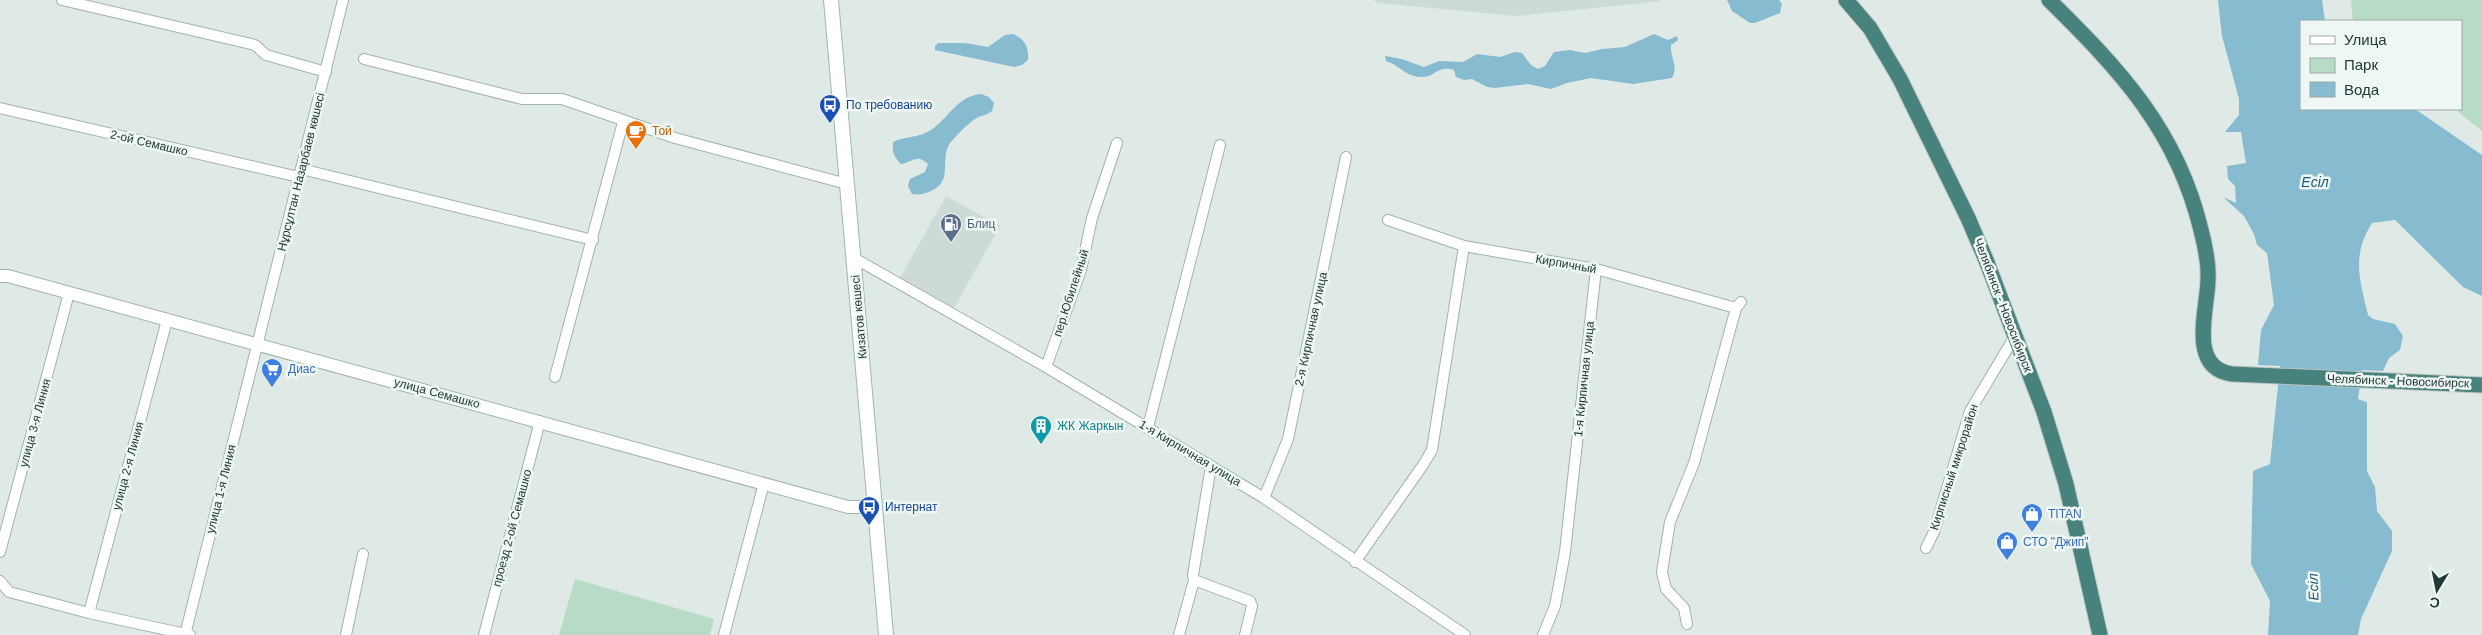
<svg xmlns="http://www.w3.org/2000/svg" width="2482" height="635" viewBox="0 0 2482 635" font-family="Arial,sans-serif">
  <rect width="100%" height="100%" fill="#dfeae7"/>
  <!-- built -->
  <g fill="#cddad6">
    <path d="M1373,0H1657L1662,1L1516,16L1378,3Z"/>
    <path d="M946,196L1000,226L954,308L900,278Z"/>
  </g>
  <!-- green -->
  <g fill="#b8dbc6">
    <path d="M2351,0H2482V131L2455,109H2461V21H2353Z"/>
    <path d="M575,579L714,619L710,635H559Z"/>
  </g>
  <!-- water -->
  <g fill="#87bbcf">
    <path d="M1727,0H1779L1782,4L1780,13L1755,23H1750L1732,11Z"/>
    <path d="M2218,0H2322L2325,21H2301V109H2415L2482,155V296L2463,287L2395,220L2372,223C2351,256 2360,280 2368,315L2373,319L2395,324L2403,336L2400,350L2389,358L2383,371L2362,370L2358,399L2367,402V471L2375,487L2377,511L2392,531V551L2361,619L2358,635H2268L2270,601L2251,564L2253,471L2270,464L2280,366L2258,365L2261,330L2274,305L2267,253L2257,245L2254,234L2244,216L2223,197L2236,203L2235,186L2228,179L2227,166L2246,163L2241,132H2225L2239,115V99L2222,36Z"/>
    <path d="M1013,34C1025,39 1029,47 1028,60L1022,65L1014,67L935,50V46L938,43H965L988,47L1005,35Z"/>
    <path d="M1654,34L1668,40L1677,36L1678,40L1671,45C1670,59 1679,65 1672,78L1633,84L1591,78L1567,83L1551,89L1528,84L1495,88L1487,87L1472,79L1464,80L1456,77L1454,70C1436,65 1436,78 1421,77C1404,76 1401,66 1386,61L1385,56L1402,59L1424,67L1439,61L1463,62L1477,54L1500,57L1515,52L1522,53L1531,65L1538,69L1545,66L1554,52L1570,50L1585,53L1602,49L1625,47Z"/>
    <path d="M981,94L989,97L994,103L992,111C986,116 981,115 975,119C967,124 956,136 950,143C939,159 954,181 931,191C924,194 920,195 912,194L908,186L910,179L925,172L928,164C917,153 913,162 901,164C894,157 892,152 893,142C905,136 919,138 931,130C949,118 957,96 981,94Z"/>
  </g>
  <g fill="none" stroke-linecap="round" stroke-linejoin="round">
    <!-- minor casing -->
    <g stroke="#a2b2ae" stroke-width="12">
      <g id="minor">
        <path d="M62,0L255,45L266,55L326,72"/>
        <path d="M364,59L522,99H562L675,138L847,184"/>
        <path d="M0,108L299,177"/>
        <path d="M301,169L593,240"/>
        <path d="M1388,220L1464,246L1596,269L1736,308L1741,302"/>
        <path d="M854,258L1046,367L1264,498L1465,635"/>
        <path d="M1046,367L1081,270L1092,218L1117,143"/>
        <path d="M555,377L623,122"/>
        <path d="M1148,427L1220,145"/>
        <path d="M1211,466L1193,575L1194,580L1250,601L1252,606L1245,635"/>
        <path d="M1264,498L1288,439L1346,157"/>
        <path d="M1926,548L1934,532L1970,411L2015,336"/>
        <path d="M0,552L69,293"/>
        <path d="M1355,562L1423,465L1432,450L1464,246"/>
        <path d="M0,581L9,592L89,613L190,635"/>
        <path d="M89,613L167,320"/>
        <path d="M1687,624L1684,608L1666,589L1662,572L1670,522L1694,463L1736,308"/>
        <path d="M185,635L343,0"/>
        <path d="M346,635L363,554"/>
        <path d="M484,635L540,421"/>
        <path d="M724,635L764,483"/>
        <path d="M1179,635L1194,580"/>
        <path d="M1543,635L1555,606L1565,552L1596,269"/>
      </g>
    </g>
    <!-- tertiary casing -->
    <g stroke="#a2b2ae" stroke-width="14">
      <path id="tertiary" d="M0,276H8L848,507H874"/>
    </g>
    <!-- secondary casing -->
    <g stroke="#9fb6b0" stroke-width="16">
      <path id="secondary" d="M831,0L886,635"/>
    </g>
    <!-- trunk casing -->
    <g stroke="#bcc4c3" stroke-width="17">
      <g id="trunk">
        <path d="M1846,0L1870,28L1900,79L1968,218L1986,260L2044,412L2066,484L2100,635"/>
        <path d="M2049,0C2120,70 2177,130 2201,230C2205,246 2209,263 2208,279C2208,308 2187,368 2232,374L2482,385"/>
      </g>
    </g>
    <!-- minor -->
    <use href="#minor" stroke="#fff" stroke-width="10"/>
    <!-- tertiary -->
    <use href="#tertiary" stroke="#fff" stroke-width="12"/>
    <!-- secondary -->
    <use href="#secondary" stroke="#fff" stroke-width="14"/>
    <!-- trunk -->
    <use href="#trunk" stroke="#48827c" stroke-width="15"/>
  </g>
  <!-- icons -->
  <defs>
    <g id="bus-pin" transform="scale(1.125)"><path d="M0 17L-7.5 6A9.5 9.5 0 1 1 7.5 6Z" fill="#1a4fb4" stroke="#eff7f4"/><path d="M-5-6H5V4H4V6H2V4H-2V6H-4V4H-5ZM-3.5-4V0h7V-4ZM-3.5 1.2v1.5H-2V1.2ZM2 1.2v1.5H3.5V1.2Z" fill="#fff"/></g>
    <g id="cafe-pin" transform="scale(1.125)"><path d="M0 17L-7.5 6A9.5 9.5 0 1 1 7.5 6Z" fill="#e8710a" stroke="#eff7f4"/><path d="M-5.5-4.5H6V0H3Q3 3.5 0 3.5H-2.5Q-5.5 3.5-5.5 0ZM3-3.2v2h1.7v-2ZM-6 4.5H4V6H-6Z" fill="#fff"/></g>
    <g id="fuel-pin" transform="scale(1.125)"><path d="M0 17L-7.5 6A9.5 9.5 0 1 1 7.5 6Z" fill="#5c6f8a" stroke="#eff7f4"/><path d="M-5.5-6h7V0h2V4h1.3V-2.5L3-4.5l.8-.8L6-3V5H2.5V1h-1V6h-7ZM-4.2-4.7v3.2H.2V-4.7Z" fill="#fff"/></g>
    <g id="supermarket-pin" transform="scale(1.125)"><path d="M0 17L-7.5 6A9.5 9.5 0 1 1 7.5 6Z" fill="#3f7fe0" stroke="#eff7f4"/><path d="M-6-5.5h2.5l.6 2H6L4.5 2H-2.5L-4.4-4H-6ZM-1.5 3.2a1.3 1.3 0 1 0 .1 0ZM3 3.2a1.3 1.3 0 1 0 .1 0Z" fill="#fff"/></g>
    <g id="building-pin" transform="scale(1.125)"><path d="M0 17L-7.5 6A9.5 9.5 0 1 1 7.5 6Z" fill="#0f9aa8" stroke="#eff7f4"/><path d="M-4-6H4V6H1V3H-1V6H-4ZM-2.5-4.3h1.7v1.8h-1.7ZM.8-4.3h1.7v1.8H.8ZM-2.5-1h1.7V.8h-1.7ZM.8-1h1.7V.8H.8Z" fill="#fff"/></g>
    <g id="shop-pin" transform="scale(1.125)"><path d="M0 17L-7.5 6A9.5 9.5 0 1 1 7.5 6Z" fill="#3f7fe0" stroke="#eff7f4"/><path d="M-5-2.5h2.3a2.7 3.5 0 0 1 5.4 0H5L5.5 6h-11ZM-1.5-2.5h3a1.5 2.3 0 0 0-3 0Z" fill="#fff"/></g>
  </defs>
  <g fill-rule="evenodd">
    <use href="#bus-pin" x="830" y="105"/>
    <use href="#cafe-pin" x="636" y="131"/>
    <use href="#fuel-pin" x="951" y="224"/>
    <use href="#supermarket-pin" x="272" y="369"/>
    <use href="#building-pin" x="1041" y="426"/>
    <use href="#bus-pin" x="869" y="507"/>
    <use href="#shop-pin" x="2032" y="514"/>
    <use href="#shop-pin" x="2007" y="542"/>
  </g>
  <g text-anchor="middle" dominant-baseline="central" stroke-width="5" stroke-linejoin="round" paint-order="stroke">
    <!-- transit labels -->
    <g font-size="12" fill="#164399" stroke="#eff7f4" text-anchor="start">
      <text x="846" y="105">По требованию</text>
      <text x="885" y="507">Интернат</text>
    </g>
    <!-- food labels -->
    <g font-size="12" fill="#c56008" stroke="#eff7f4" text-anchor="start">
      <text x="652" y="131">Той</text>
    </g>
    <!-- street labels -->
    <g font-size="12" fill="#213a36" stroke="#eff7f4">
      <text transform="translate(149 143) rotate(13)">2-ой Семашко</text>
      <text transform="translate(301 172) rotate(-76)">Нұрсұлтан Назарбаев көшесі</text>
      <text transform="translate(1566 264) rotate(10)">Кирпичный</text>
      <text transform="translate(1071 293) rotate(-72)">пер.Юбилейный</text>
      <text transform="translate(2003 305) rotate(69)">Челябинск - Новосибирск</text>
      <text transform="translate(859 317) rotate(-95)">Кизатов көшесі</text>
      <text transform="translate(1311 329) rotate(-78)">2-я Кирпичная улица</text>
      <text transform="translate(1584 379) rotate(-84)">1-я Кирпичная улица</text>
      <text transform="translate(2398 381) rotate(2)">Челябинск - Новосибирск</text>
      <text transform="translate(437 393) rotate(15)">улица Семашко</text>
      <text transform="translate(35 423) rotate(-75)">улица 3-я Линия</text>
      <text transform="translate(1190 453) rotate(31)">1-я Кирпичная улица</text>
      <text transform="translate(128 466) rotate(-75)">улица 2-я Линия</text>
      <text transform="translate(1954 467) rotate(-72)">Кирписный микрорайон</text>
      <text transform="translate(221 489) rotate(-76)">улица 1-я Линия</text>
      <text transform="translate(512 528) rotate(-75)">проезд 2-ой Семашко</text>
    </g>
    <!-- service labels -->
    <g font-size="12" fill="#4e5e75" stroke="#eff7f4" text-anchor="start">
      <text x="967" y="224">Блиц</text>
    </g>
    <!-- shop labels -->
    <g font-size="12" fill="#366cbe" stroke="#eff7f4" text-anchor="start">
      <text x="288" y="369">Диас</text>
      <text x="2048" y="514">TITAN</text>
      <text x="2023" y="542">СТО "Джип"</text>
    </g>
    <!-- culture labels -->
    <g font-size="12" fill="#0d838f" stroke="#eff7f4" text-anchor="start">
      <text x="1057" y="426">ЖК Жаркын</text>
    </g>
    <!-- water labels -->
    <g font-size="14" font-style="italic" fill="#1c5a74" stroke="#eff7f4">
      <text x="2315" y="182">Есіл</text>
      <text transform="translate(2313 587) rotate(-92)">Есіл</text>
    </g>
  </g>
  <!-- legend -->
  <rect x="2300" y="20" width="162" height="90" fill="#eff7f4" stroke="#9daba8"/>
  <rect x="2310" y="36" width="25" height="8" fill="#ffffff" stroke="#9daba8"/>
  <text x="2344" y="45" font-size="15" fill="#213a36">Улица</text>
  <rect x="2310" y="58" width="25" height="15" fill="#b8dbc6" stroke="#9daba8"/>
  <text x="2344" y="70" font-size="15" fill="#213a36">Парк</text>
  <rect x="2310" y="82" width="25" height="15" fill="#87bbcf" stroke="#9daba8"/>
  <text x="2344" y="95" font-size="15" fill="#213a36">Вода</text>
  <!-- north arrow -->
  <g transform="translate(2437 590) rotate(190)" stroke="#eff7f4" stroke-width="4" paint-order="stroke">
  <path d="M0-4L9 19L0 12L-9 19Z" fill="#213a36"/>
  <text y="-8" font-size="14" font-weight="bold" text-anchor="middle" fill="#213a36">С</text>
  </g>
</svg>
